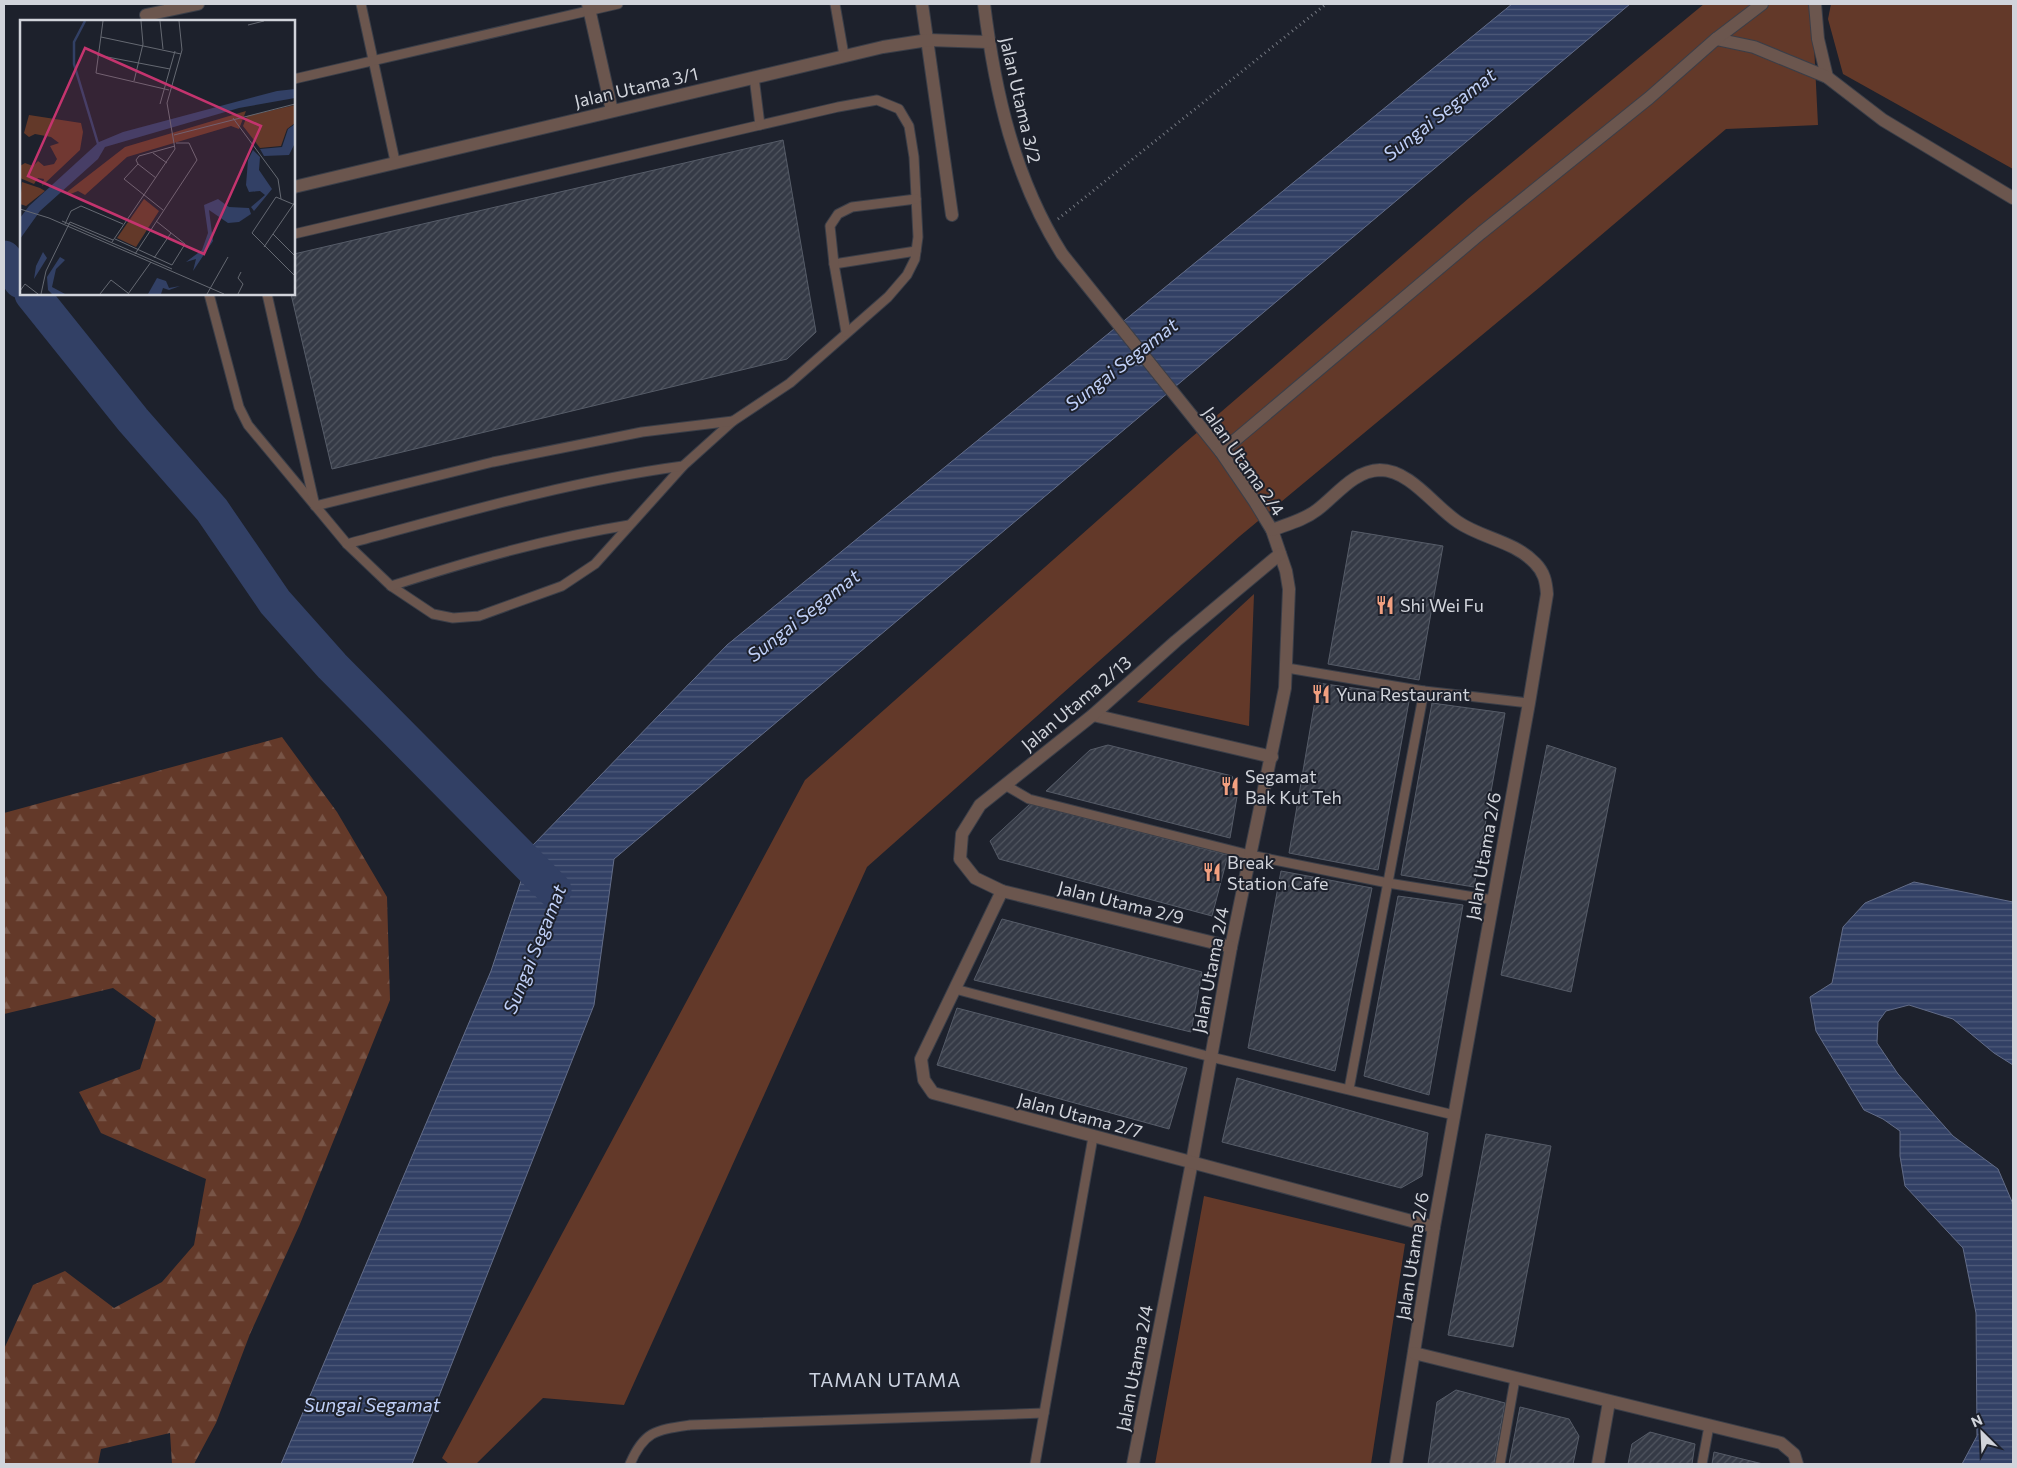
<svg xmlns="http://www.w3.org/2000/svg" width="2017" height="1468" viewBox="0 0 2017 1468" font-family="Commissioner,sans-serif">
  <defs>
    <pattern id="forest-firs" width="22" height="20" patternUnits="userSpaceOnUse" patternTransform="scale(1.25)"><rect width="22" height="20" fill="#633929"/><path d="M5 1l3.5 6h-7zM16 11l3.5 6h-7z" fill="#785547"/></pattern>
    <pattern id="water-rules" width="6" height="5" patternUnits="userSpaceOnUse" patternTransform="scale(1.25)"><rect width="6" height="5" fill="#324065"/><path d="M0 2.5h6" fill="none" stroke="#4f5b7a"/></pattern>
    <pattern id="building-hatch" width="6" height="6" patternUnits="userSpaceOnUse" patternTransform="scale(1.25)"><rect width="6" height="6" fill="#353a46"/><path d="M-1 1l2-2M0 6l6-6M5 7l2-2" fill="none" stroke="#515660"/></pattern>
  </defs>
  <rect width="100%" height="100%" fill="#1d212c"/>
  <!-- green -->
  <g fill="#633929">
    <path d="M1704,4H1812L1818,125L1726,129L1540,287L1240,536L867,867L624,1405L543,1398L476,1464H449L442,1458L805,780L1178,449L1469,198Z"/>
    <path d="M1831,4H2013V169L1843,74L1828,19Z"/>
    <path d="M1254,594L1249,726L1137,702Z"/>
    <path d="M1204,1196L1405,1244L1371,1464H1155Z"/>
  </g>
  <!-- forest -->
  <path fill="url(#forest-firs)" d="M282,737L337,812L387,897L390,1000L300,1224L250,1334L216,1423L194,1464H172L170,1433L101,1449L98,1464H4V1349L33,1285L65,1271L114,1308L162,1282L194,1245L206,1179L101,1133L79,1092L140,1069L156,1019L113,988L4,1014V813Z"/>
  <!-- water -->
  <g fill="url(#water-rules)" stroke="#626c88">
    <path d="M1512,4H1630L614,859L594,1005L412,1464H281L491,971L533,845L727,645Z"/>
    <path d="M1914,882L2013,902V1065L1994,1053L1953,1019L1909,1005L1886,1011L1878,1022L1877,1043L1898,1074L1953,1136L1998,1169L2013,1204V1464H1962L1977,1436L1976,1313L1963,1248L1905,1186L1900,1156V1131L1883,1119L1864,1110L1816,1031L1810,997L1832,983L1843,927L1865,903Z"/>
  </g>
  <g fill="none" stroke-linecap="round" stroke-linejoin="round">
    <!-- river -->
    <g stroke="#324065" stroke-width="35">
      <path d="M4,258L21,281"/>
      <path d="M32,294L133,420L212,510L275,602L332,666L554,890"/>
    </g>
  </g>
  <!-- building -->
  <g fill="url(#building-hatch)" stroke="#565c68">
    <path d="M783,140L816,332L787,359L332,469L291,294H294V254Z"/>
    <path d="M1352,531L1443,546L1419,680L1328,664Z"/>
    <path d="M1318,683L1410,696L1378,870L1289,853Z"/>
    <path d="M1432,703L1505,713L1474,887L1401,875Z"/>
    <path d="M1108,745L1232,776L1238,791L1230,838L1046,791L1090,750Z"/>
    <path d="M1547,745L1616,768L1571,992L1501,975Z"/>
    <path d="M1030,804L1228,855L1212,916L999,859L990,841Z"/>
    <path d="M1281,871L1372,888L1335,1071L1248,1048Z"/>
    <path d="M1398,896L1463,905L1429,1095L1364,1076Z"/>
    <path d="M1002,919L1202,972L1191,1032L974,980Z"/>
    <path d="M957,1008L1187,1068L1169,1129L937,1065Z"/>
    <path d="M1237,1078L1428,1133L1422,1176L1401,1188L1222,1142Z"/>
    <path d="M1486,1134L1551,1146L1513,1347L1448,1335Z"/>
    <path d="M1456,1390L1505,1403L1494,1464H1428L1437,1402Z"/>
    <path d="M1520,1407L1569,1419L1579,1436L1573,1464H1509Z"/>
    <path d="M1650,1432L1695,1444L1692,1464H1628L1632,1444Z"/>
    <path d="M1714,1452L1763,1464H1712Z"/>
  </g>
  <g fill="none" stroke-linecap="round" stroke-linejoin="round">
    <!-- service casing -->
    <g stroke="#3a3e48" stroke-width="11">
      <g id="service">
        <path d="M361,4L395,161"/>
        <path d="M835,4L844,55"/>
        <path d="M294,79L618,4"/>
        <path d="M294,234L760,125L754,77"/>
        <path d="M834,264L916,251"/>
        <path d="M209,294L239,407L248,425L347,544L391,586L433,614L453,618L479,616L562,586L595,564L683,466L733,421L790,383L888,297L907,275L915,259L918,237L914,157L909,126L899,109L877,100L838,107L760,125"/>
        <path d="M267,294L315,506L493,462L642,432L733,421"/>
        <path d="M846,332L834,264L830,226L838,214L852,207L916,199"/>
        <path d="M347,544C458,514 570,481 683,466"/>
        <path d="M391,586C469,561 548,538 629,525"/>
        <path d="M1287,668L1424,691L1529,703"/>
        <path d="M1005,785L1029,799L1250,855L1388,883L1493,900"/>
        <path d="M955,989L1211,1057L1454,1115"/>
        <path d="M1349,1089L1424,691"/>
        <path d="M630,1464C644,1431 656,1430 690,1425L1044,1413"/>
        <path d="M1035,1464L1093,1137"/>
        <path d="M1500,1464L1515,1379"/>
        <path d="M1702,1464L1709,1426"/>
      </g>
    </g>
    <!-- minor casing -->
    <g stroke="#3a3e48" stroke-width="14">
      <g id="minor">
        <path d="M588,4L612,111"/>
        <path d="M922,4L952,215"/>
        <path d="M984,4C995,92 1014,178 1062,254L1221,452L1255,502L1272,530L1286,571L1289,589L1285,688L1231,947L1192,1162L1133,1464"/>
        <path d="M1815,4L1818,39L1827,77"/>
        <path d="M146,15L198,4"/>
        <path d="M1716,39L1754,47L1827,77L1883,120L2013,198"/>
        <path d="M294,187L883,47L928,40L988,42"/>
        <path d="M1221,452L1481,233L1649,98L1716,39L1762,4"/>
        <path d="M1272,530C1288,524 1304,520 1317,510C1337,495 1353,471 1380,470C1410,470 1434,506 1458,522C1481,538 1514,541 1535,563C1544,572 1546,581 1547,594L1529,703L1434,1227L1396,1464"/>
        <path d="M1093,715L1272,757"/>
        <path d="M1002,891L921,1059L924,1080L933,1093L1434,1227"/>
        <path d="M1231,947L1002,891L975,878L960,859L962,834L980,805L1093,715L1176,641L1280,554"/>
        <path d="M1414,1353L1781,1443L1794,1454L1797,1464"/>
        <path d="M1598,1464L1609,1402"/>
      </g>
    </g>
    <!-- path -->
    <path stroke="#757982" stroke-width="3" stroke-dasharray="1 4" stroke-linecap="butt" d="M1058,219L1326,4"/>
    <!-- service -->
    <use href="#service" stroke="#6b564e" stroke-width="9"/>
    <!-- minor -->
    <use href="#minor" stroke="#6b564e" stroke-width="12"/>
  </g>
  <!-- icons -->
  <defs>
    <g id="restaurant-bare" transform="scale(1.5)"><path d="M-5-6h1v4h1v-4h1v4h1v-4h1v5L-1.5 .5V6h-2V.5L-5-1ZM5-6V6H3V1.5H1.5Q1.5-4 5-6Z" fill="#f2a080" stroke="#1d212c" stroke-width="2.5" paint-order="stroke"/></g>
  </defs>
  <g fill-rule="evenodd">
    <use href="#restaurant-bare" x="1385" y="605"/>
    <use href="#restaurant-bare" x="1321" y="694"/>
    <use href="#restaurant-bare" x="1230" y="786"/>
    <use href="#restaurant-bare" x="1212" y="872"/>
  </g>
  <g text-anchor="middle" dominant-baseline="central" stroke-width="4" stroke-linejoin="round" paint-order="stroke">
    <!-- street labels -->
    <g font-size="18" fill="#d1d4db" stroke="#1d212c">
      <text transform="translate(636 87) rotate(-13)">Jalan Utama 3/1</text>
      <text transform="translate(1021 100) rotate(77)">Jalan Utama 3/2</text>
      <text transform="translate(1244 461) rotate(55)">Jalan Utama 2/4</text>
      <text transform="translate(1076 703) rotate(-40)">Jalan Utama 2/13</text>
      <text transform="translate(1483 856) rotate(-80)">Jalan Utama 2/6</text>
      <text transform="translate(1121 902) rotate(14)">Jalan Utama 2/9</text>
      <text transform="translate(1210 970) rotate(-79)">Jalan Utama 2/4</text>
      <text transform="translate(1080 1115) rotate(15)">Jalan Utama 2/7</text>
      <text transform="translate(1412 1256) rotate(-81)">Jalan Utama 2/6</text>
      <text transform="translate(1134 1368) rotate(-79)">Jalan Utama 2/4</text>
    </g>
    <!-- poi labels -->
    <g font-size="18" fill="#d1d4db" stroke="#1d212c" text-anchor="start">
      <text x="1400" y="605">Shi Wei Fu</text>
      <text x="1336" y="694">Yuna Restaurant</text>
      <text x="1245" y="776">Segamat<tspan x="1245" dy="21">Bak Kut Teh</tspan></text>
      <text x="1227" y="862">Break<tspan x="1227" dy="21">Station Cafe</tspan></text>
    </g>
    <!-- water labels -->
    <g font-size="19" font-style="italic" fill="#c0d0f8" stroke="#1d212c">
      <text transform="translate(1439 114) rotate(-38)">Sungai Segamat</text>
      <text transform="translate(1121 364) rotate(-38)">Sungai Segamat</text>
      <text transform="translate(803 615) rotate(-38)">Sungai Segamat</text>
      <text transform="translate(534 949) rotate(-68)">Sungai Segamat</text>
      <text x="372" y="1404">Sungai Segamat</text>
    </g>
    <!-- neighbourhood labels -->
    <g font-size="19" letter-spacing="1" fill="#ccd3e1" stroke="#1d212c">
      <text x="885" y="1379">TAMAN UTAMA</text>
    </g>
  </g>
  <!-- overview -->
  <g transform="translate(20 20)">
    <rect width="275" height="275" fill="#1d212c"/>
    <path d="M275,85V103L267,109L261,126L240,128L223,106L227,96ZM226,91L219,109L211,106L107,137L65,175L58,171L48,175L47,172L105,127ZM2,162L20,168L25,171L6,186L0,184ZM124,179L139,191L116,227L97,218Z" fill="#633929"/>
    <path d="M9,95L61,103L63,112L60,130L22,166L24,159L18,158L14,164L0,158V146L5,143L13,146L18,141L24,146L34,144L37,139L30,126L39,123L31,117L15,114L9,117L4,113Z" fill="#633929"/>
    <path d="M275,69V78L219,88L85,127L78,139L20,191L0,219V198L9,186L79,122L103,112L257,71ZM275,104V123L269,135L244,136L240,129L262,127L268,109ZM233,130L240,137L239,150L252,169L234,191L231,187L245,175L240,171L229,172L226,165L228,140ZM198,179L209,187L229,188L231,194L219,202L208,203L189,190L193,221L173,251L176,239L166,242L182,230L188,213L184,185ZM23,232L27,238L14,259L16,246ZM40,237L45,240L36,249L32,267L45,274H32L28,270L27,257ZM137,258L146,261L149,268L160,266L149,270L143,268L141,274H128Z" fill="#324065"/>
    <path fill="none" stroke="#324065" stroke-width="2.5" d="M65,1L54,22V44L79,127"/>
    <path fill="none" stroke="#656972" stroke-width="1" d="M83,1L76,53L149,70M140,1L143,29M228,5L244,1M81,17L161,34M77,35L150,49M114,61L123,24L121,1M140,84L155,31M213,98L258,159L261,179M154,115L275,84M133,133L147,143M118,144L104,159L143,190M118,144L116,140L119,136L155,126M118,144L136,158M275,185L256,177L232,213L275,256M0,189L29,198L204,274M42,201L152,249M136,201L165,224L152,245M50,202L93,220M45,204L51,191L61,186L103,204M253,214L275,236M95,219L152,245M92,222L155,129L147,83L162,30L159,1M244,227L275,182M115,234L177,140L169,123H156M134,238L151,213M0,271L5,264L18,274M21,274L26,251L50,202M80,274L91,260L108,273M108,274L131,242M187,274L208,237M218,274L223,264L218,258L221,252"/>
    <path fill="#c4346e" fill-opacity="0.15" stroke="#c4346e" stroke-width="2.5" d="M65,28L241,106L184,234L8,156Z"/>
    <rect width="275" height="275" fill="none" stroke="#d1d4db" stroke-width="2.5"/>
  </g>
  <!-- border -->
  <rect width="2017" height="1468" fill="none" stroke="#d1d4db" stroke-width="10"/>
  <!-- north arrow -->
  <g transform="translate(1982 1433) rotate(336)" stroke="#1d212c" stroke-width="4" paint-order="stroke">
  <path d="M0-4L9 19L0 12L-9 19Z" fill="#d1d4db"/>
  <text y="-8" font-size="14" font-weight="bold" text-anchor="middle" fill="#d1d4db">N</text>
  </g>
</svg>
